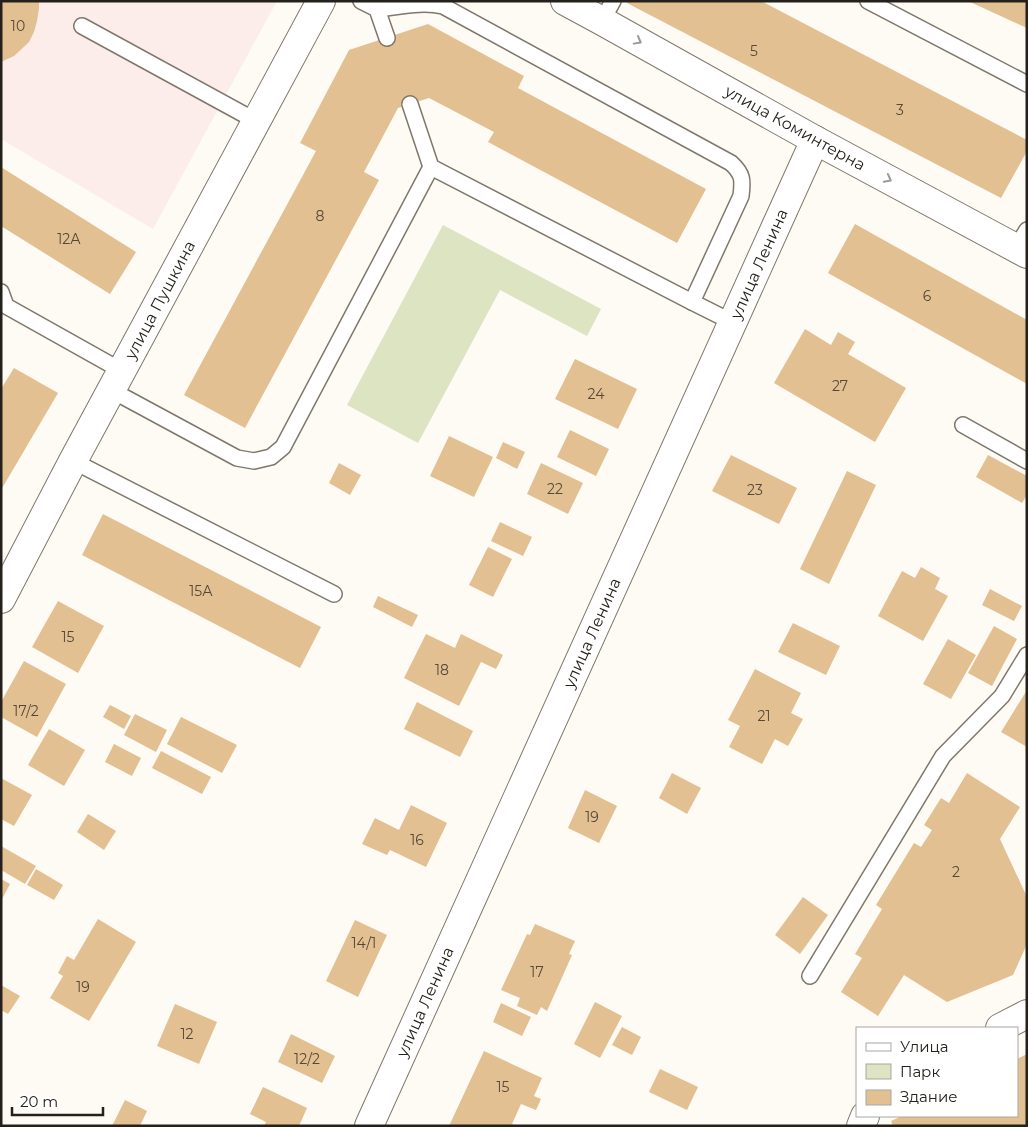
<svg xmlns="http://www.w3.org/2000/svg" width="1028" height="1127" viewBox="0 0 1028 1127" font-family="Montserrat,sans-serif">
  <rect width="100%" height="100%" fill="#fefaf4"/>
  <!-- education -->
  <path fill="#fcecea" d="M1,1H277L153,229L1,139Z"/>
  <!-- green -->
  <path fill="#dce4c2" d="M443,225L601,309L587,336L500,290L418,443L347,405Z"/>
  <!-- building -->
  <g fill="#e3c092">
    <path d="M1,1H39V8L37,21L34,32L29,42L14,56L1,62Z"/>
    <path d="M628,1H761L1027,140V151L1001,198L627,3Z"/>
    <path d="M968,1H1027V28Z"/>
    <path d="M428,24L524,76L518,88L706,189L677,243L488,142L494,132L429,98L398,108L364,172L379,180L245,428L184,395L316,151L300,143L349,50Z"/>
    <path d="M1,167L136,252L110,294L1,226Z"/>
    <path d="M855,224L1027,320V384L828,273Z"/>
    <path d="M805,329L831,345L838,332L855,342L848,354L906,388L875,442L774,383Z"/>
    <path d="M575,359L637,389L618,429L555,399Z"/>
    <path d="M14,368L58,393L1,490V389Z"/>
    <path d="M570,430L609,449L596,476L557,457Z"/>
    <path d="M449,436L493,457L474,497L430,476Z"/>
    <path d="M503,442L525,452L517,469L496,458Z"/>
    <path d="M731,455L797,488L779,524L712,491Z"/>
    <path d="M988,455L1027,476V495L1022,503L976,477Z"/>
    <path d="M339,463L361,475L350,495L329,483Z"/>
    <path d="M541,463L583,483L568,514L527,494Z"/>
    <path d="M847,471L876,485L829,584L800,569Z"/>
    <path d="M103,514L321,627L300,668L82,555Z"/>
    <path d="M500,522L532,537L523,556L491,541Z"/>
    <path d="M488,547L512,559L493,597L469,585Z"/>
    <path d="M921,567L940,578L935,589L948,596L923,641L878,616L902,571L915,578Z"/>
    <path d="M990,589L1022,606L1014,621L982,605Z"/>
    <path d="M378,596L418,615L412,627L373,607Z"/>
    <path d="M58,601L104,626L78,673L32,647Z"/>
    <path d="M793,623L840,646L826,675L778,652Z"/>
    <path d="M994,626L1017,639L992,686L968,673Z"/>
    <path d="M426,634L455,648L461,634L503,655L496,669L481,662L459,706L404,678Z"/>
    <path d="M948,639L976,655L951,699L923,684Z"/>
    <path d="M24,661L66,684L37,737L1,717V702Z"/>
    <path d="M755,669L801,693L791,713L803,719L788,746L775,739L762,764L729,747L740,726L728,720Z"/>
    <path d="M1027,690V747L1001,732Z"/>
    <path d="M417,702L473,731L460,757L404,729Z"/>
    <path d="M110,705L131,716L124,729L103,717Z"/>
    <path d="M135,714L167,730L156,752L124,735Z"/>
    <path d="M181,717L237,745L222,773L167,744Z"/>
    <path d="M49,729L85,750L64,786L28,765Z"/>
    <path d="M114,744L141,758L132,776L105,762Z"/>
    <path d="M161,751L211,777L202,794L152,768Z"/>
    <path d="M672,773L701,788L687,814L659,798Z"/>
    <path d="M967,773L1020,807L1000,839L1027,897V944L1013,975L947,1002L904,975L878,1016L841,992L862,958L855,954L882,909L876,905L914,843L921,847L932,830L924,825L941,798L949,803Z"/>
    <path d="M1,778L32,795L14,826L1,819Z"/>
    <path d="M585,790L617,806L599,843L568,828Z"/>
    <path d="M411,805L447,823L426,867L390,850L387,855L362,844L375,818L399,830Z"/>
    <path d="M88,814L116,831L104,850L77,832Z"/>
    <path d="M1,846L36,866L25,884L1,870Z"/>
    <path d="M36,869L63,885L54,900L27,885Z"/>
    <path d="M1,879L10,884L1,901Z"/>
    <path d="M803,897L828,915L800,954L775,935Z"/>
    <path d="M98,919L136,942L89,1021L50,998L63,976L58,973L67,956L74,960Z"/>
    <path d="M355,920L387,935L358,997L326,981Z"/>
    <path d="M535,924L575,941L569,954L572,955L547,1011L541,1007L537,1015L517,1006L520,998L501,990L527,934L530,935Z"/>
    <path d="M1,985L20,996L8,1014L1,1010Z"/>
    <path d="M595,1002L622,1016L600,1058L574,1044Z"/>
    <path d="M501,1003L531,1017L522,1036L493,1022Z"/>
    <path d="M175,1004L217,1022L199,1064L157,1046Z"/>
    <path d="M622,1027L641,1037L632,1055L612,1045Z"/>
    <path d="M291,1034L335,1056L322,1083L278,1062Z"/>
    <path d="M484,1051L542,1078L534,1096L541,1099L536,1110L521,1104L512,1124L517,1126H449Z"/>
    <path d="M1027,1054V1126H893L891,1121L902,1116H1017V1059Z"/>
    <path d="M660,1069L698,1087L687,1110L649,1092Z"/>
    <path d="M263,1087L307,1108L299,1126H264L266,1122L250,1114Z"/>
    <path d="M125,1100L147,1111L140,1126H112Z"/>
  </g>
  <g fill="none" stroke-linecap="round" stroke-linejoin="round">
    <!-- service casing -->
    <g stroke="#80776c" stroke-width="18">
      <g id="service">
        <path d="M361,1L377,9L387,38"/>
        <path d="M868,1L1027,84"/>
        <path d="M377,9C399,7 421,1 443,6L731,163C743,174 743,180 741,196L692,302"/>
        <path d="M602,21L613,1"/>
        <path d="M82,26L256,121"/>
        <path d="M410,104L431,167"/>
        <path d="M1016,248L1027,230"/>
        <path d="M1,292L6,306L122,371"/>
        <path d="M111,390L237,458L254,461L271,457L283,447L431,167L692,302L732,322"/>
        <path d="M963,425L1027,461"/>
        <path d="M73,461L334,594"/>
        <path d="M810,976L943,756L1002,696L1027,655"/>
      </g>
    </g>
    <!-- minor casing -->
    <g stroke="#80776c" stroke-width="30">
      <g id="minor">
        <path d="M1,599L73,461L321,1"/>
        <path d="M1000,1028L1027,1014"/>
        <path d="M369,1126L815,140"/>
        <path d="M861,1126L865,1116"/>
      </g>
    </g>
    <!-- tertiary casing -->
    <g stroke="#80776c" stroke-width="30">
      <path id="tertiary" d="M565,1L602,21L815,140L1027,254"/>
    </g>
    <!-- service -->
    <use href="#service" stroke="#fff" stroke-width="15"/>
    <!-- minor -->
    <use href="#minor" stroke="#fff" stroke-width="28"/>
    <!-- tertiary -->
    <use href="#tertiary" stroke="#fff" stroke-width="28"/>
  </g>
  <!-- one-way arrows -->
  <defs><path id="oneway-chevron" d="M-2-3.5L2.5 0L-2 3.5" fill="none" stroke-width="1.6" stroke-linecap="round" stroke-linejoin="round" transform="scale(1.25)"/></defs>
  <g stroke="#9c9b98">
    <use href="#oneway-chevron" transform="translate(638 41) rotate(29)"/>
    <use href="#oneway-chevron" transform="translate(888 179) rotate(28)"/>
  </g>
  <g text-anchor="middle" dominant-baseline="central" stroke-width="4" stroke-linejoin="round" paint-order="stroke">
    <!-- number labels -->
    <g font-size="14" fill="#544839">
      <text x="18" y="26">10</text>
      <text x="754" y="51">5</text>
      <text x="900" y="110">3</text>
      <text x="320" y="216">8</text>
      <text x="69" y="239">12А</text>
      <text x="927" y="296">6</text>
      <text x="840" y="386">27</text>
      <text x="596" y="394">24</text>
      <text x="555" y="489">22</text>
      <text x="755" y="490">23</text>
      <text x="201" y="591">15А</text>
      <text x="68" y="637">15</text>
      <text x="442" y="670">18</text>
      <text x="26" y="711">17/2</text>
      <text x="764" y="716">21</text>
      <text x="592" y="817">19</text>
      <text x="417" y="840">16</text>
      <text x="956" y="872">2</text>
      <text x="364" y="943">14/1</text>
      <text x="537" y="972">17</text>
      <text x="83" y="987">19</text>
      <text x="187" y="1034">12</text>
      <text x="307" y="1059">12/2</text>
      <text x="503" y="1087">15</text>
    </g>
    <!-- street labels -->
    <g font-size="16" fill="#24201b" stroke="#fff">
      <text transform="translate(795 128) rotate(29)">улица Коминтерна</text>
      <text transform="translate(759 264) rotate(-66)">улица Ленина</text>
      <text transform="translate(160 300) rotate(-62)">улица Пушкина</text>
      <text transform="translate(592 633) rotate(-66)">улица Ленина</text>
      <text transform="translate(425 1002) rotate(-66)">улица Ленина</text>
    </g>
  </g>
  <!-- border -->
  <rect width="1028" height="1127" fill="none" stroke="#24201b" stroke-width="5"/>
  <!-- legend -->
  <rect x="856" y="1027" width="162" height="90" fill="#ffffff" stroke="#a7a6a4"/>
  <rect x="866" y="1043" width="25" height="8" fill="#ffffff" stroke="#a7a6a4"/>
  <text x="900" y="1052" font-size="15" fill="#24201b">Улица</text>
  <rect x="866" y="1064" width="25" height="15" fill="#dce4c2" stroke="#a7a6a4"/>
  <text x="900" y="1077" font-size="15" fill="#24201b">Парк</text>
  <rect x="866" y="1090" width="25" height="15" fill="#e3c092" stroke="#a7a6a4"/>
  <text x="900" y="1102" font-size="15" fill="#24201b">Здание</text>
  <!-- scale -->
  <path d="M12 1107v8h91v-8" fill="none" stroke="#24201b" stroke-width="2.5"/>
  <text x="20" y="1107" font-size="15" fill="#24201b" stroke="#ffffff" stroke-width="4" paint-order="stroke">20 m</text>
</svg>
